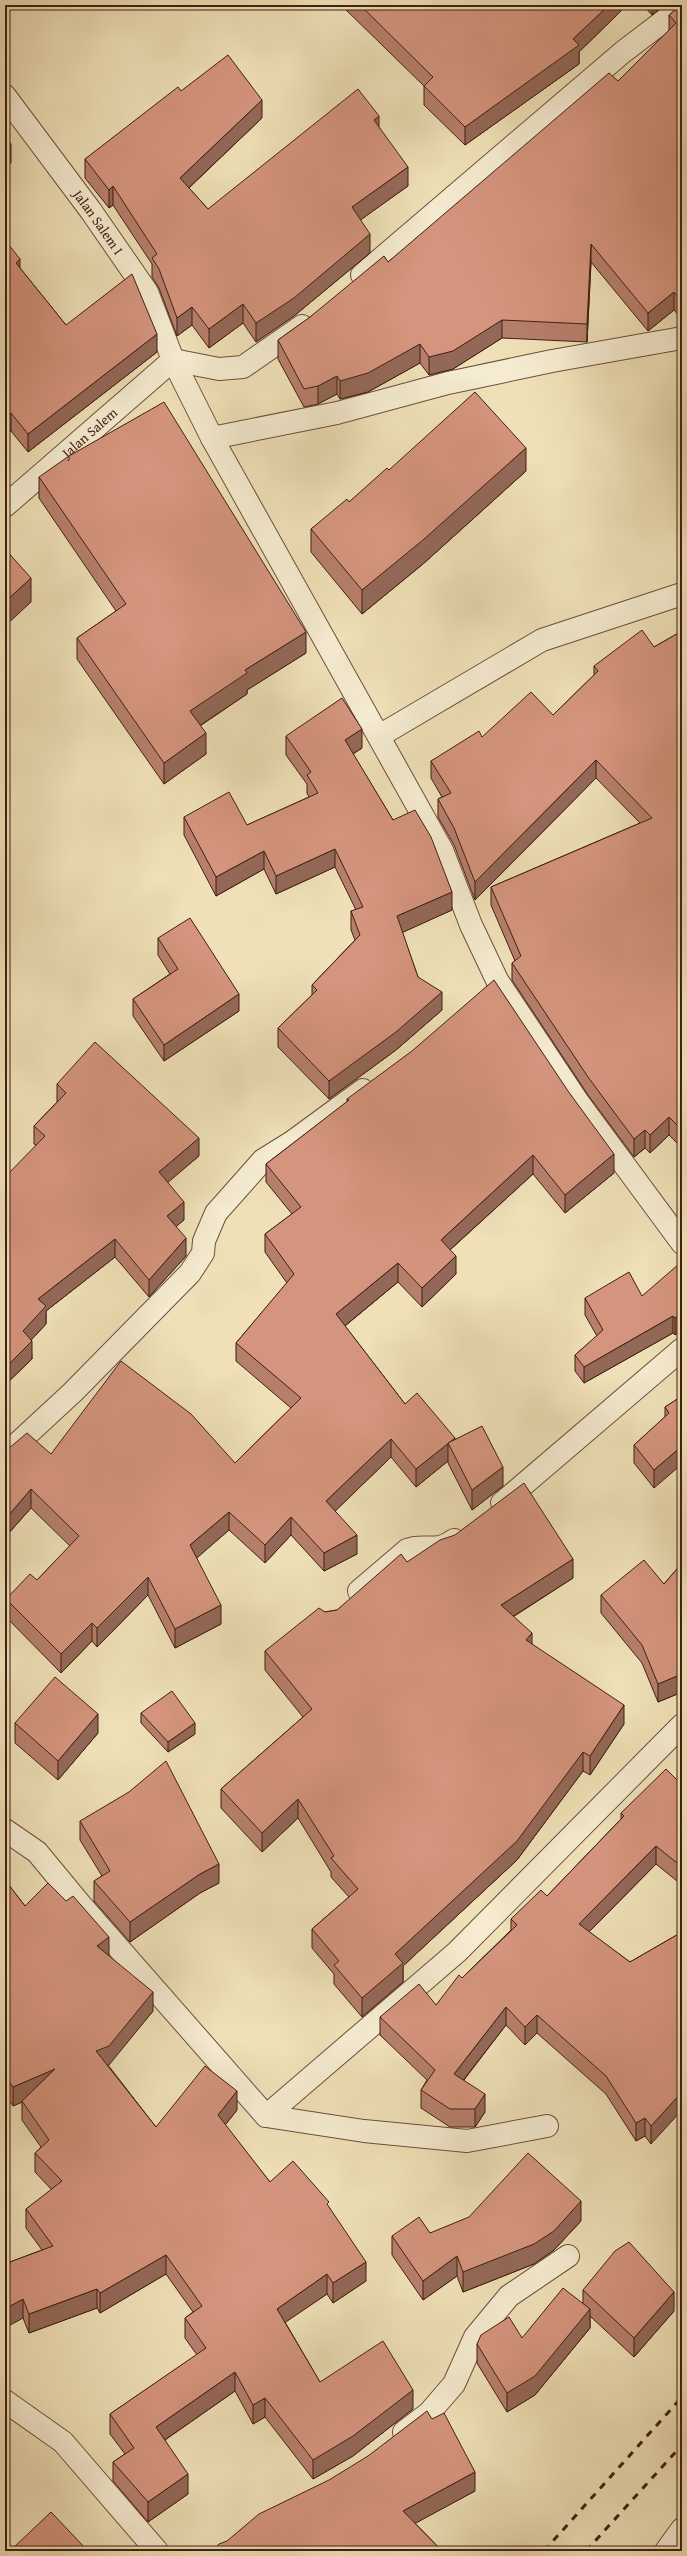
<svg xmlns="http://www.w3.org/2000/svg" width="687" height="2556" viewBox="0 0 687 2556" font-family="'Gentium Book Plus',serif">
  <rect width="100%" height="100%" fill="#efe0b7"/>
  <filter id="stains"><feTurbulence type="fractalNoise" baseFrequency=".005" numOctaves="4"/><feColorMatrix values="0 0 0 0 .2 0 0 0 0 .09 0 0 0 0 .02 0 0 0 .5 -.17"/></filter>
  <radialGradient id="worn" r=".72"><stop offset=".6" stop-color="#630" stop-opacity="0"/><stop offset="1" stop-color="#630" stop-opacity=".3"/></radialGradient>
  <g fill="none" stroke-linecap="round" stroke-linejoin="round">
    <!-- minor casing -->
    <g stroke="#6c4f3a" stroke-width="24">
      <g id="minor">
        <path id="s1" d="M5,96L91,211L147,292L173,360L212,438L442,850L471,925L497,980L578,1102L682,1243"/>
        <path d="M362,275L623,52L682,7"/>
        <path d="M173,360L219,369L243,367L302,326"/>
        <path d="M212,438L337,413L448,383L552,361L682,338"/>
        <path id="s2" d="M5,506L173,360"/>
        <path d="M379,736L542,640L682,594"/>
        <path d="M5,1455L73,1392L190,1273L203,1253L204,1241L216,1213L263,1160L292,1142L363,1090"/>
        <path d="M502,1503L682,1349"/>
        <path d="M359,1591L407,1550C424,1543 436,1554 454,1540"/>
        <path d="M5,1830L37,1852L80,1904L266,2116L364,2131L467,2141L547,2126"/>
        <path d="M266,2116L457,1952L682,1725"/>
        <path d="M5,2401L63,2442L157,2551"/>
        <path d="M404,2432L429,2413L454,2384L475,2337L509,2296L568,2256"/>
        <path d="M666,2551L682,2529"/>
      </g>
    </g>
    <!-- minor -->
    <use href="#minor" stroke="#f5ebd0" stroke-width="22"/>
    <!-- rail -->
    <g stroke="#411f11" stroke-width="3" stroke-dasharray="7 7" stroke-linecap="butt">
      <path d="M544,2551L682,2397"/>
      <path d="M586,2551L682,2445"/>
    </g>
  </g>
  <!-- wall -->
  <g fill="#b67f6c" stroke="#411f11">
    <path d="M341,5H627L579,52V64L465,145L424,105V86Z"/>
    <path d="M643,5H665L652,15Z"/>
    <path d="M682,5V319L674,310L648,331L591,262L587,342L502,338L453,369L429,375L420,363L368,392L340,399L337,394L318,404L304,407L278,359V340L388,262L618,81L669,30V15Z"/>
    <path d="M181,91L262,118L189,188L208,209L379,127L408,186L360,220L370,253L294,316L256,342L243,323L209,348L192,325L177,336L159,288L152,277V264L113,205L109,208L85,178V159Z"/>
    <path d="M5,240L20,268L66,325L157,352L28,452L11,431L5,436Z"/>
    <path d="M389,470L526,471L423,564L362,614L311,552V529L349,502Z"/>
    <path d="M39,477L306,653L247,690V694L200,726L206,754L164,784L77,659V638L116,611L39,498Z"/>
    <path d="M682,631V1148L669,1135L650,1153L645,1148L634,1157L588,1095L512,980V963L515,961L491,905V887L640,823L596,778L475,900L454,845L438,817V799L442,797L431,778V761L482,737L553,715L594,675V666L654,647Z"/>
    <path d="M286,736L362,748L353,754L393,820L452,910L402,932L418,977L442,1010L396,1050L329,1099L278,1047V1028L312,995V985L355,940L351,930V911L356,910L335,867L276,894L264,869L216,896L184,835V817L247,825L309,797L307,793V784L286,755Z"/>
    <path d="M158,938L239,1011L164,1061L133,1016V999L170,974L158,955Z"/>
    <path d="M57,1084L199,1156L167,1182L184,1220L176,1226L186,1256L149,1297L115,1257L46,1311V1324L31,1340L32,1359L5,1385L36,1145L34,1144V1126L57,1102Z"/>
    <path d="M347,1099L614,1173L565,1213L533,1174L450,1250L456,1274L422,1307L398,1282L345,1326L405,1404L455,1440L503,1486L472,1510L448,1463V1461L416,1487L391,1457L335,1511L357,1554L324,1571L291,1535L265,1563L229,1530L196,1558L221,1624L175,1648L148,1595L97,1647L92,1641L61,1673L6,1617V1599L37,1580L70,1546L31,1508L8,1534L5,1531V1448L51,1454L235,1463L291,1408L236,1361V1343L287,1283L265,1252V1234L292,1214L266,1182V1164L347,1102Z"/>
    <path d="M682,1268V1329L675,1335L673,1333L584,1383L575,1371V1355L597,1336L585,1315V1298L642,1296Z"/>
    <path d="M682,1396L654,1488L634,1463V1445L665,1417V1407Z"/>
    <path d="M407,1562L573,1578L513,1617L532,1644L624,1724L590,1775L583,1771L517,1860L403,1966V1982L362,2017L334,1984V1974L312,1948V1929L349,1897L331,1877V1872L298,1818L262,1852L221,1808V1789L303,1717L265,1670V1651L325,1612L337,1610Z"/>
    <path d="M682,1563V1692L658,1702L642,1663L601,1613V1595L664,1584Z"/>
    <path d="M141,1713L195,1734L168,1752L141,1723Z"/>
    <path d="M15,1723L98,1733L58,1780L15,1743Z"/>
    <path d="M682,1772V1885L656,1864L589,1932L630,1962L682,1932L651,2144L645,2136L636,2141L606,2094L537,2033L525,2045L506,2025L464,2080L485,2112L475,2127H450L421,2108V2090L427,2080L380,2035V2017L436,2005L462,1978L511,1930V1919L547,1896L621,1819V1813L677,1780Z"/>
    <path d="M80,1821L219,1883L200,1893L130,1942L94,1901V1881L102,1876L80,1840Z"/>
    <path d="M5,1880L25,1906L109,1956L153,2011L108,2065L156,2127L237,2110L225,2125L270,2182L329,2207L366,2281L333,2303L327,2294L285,2322L320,2382L413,2409L353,2456L313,2479L265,2417L253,2424L235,2391L165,2440L188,2494L148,2522L113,2481V2462L125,2454L110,2434V2414L197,2355L185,2338V2318L193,2312L166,2274L100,2313L97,2308L29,2333L23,2318L10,2264V2262L42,2250L26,2228V2209L52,2190L35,2172V2153L41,2147L22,2120V2102L13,2106L5,2094Z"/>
    <path d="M581,2221L554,2250L534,2264L463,2292L457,2276L423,2300L392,2255V2236Z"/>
    <path d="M583,2290L674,2311L634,2357L590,2316V2328L535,2395L507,2412L477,2363V2344L522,2338L583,2303Z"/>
    <path d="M475,2491L415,2523L442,2551H216V2547Z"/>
  </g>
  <!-- shaded-wall -->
  <g fill="#946858" stroke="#411f11">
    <path d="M609,5H627L579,52V64L465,145V127L573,39Z"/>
    <path d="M652,5H665L652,15Z"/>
    <path d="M262,100V118L180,196V178Z"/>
    <path d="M379,116V134L374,120Z"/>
    <path d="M11,144V163L5,168V149Z"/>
    <path d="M408,167V186L352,226V207Z"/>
    <path d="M113,186V205L109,208V190Z"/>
    <path d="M370,234V253L294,316L256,342V323Z"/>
    <path d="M591,244V262L587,342V324Z"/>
    <path d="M20,259V278L16,263Z"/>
    <path d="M674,292V310L648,331V313Z"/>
    <path d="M243,304V323L209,348V329Z"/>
    <path d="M192,307V325L177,336V318Z"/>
    <path d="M502,320V338L453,369L429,375V357Z"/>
    <path d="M157,334V352L28,452V434Z"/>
    <path d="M420,344V363L368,392L340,399V381Z"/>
    <path d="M337,376V394L318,404V386Z"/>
    <path d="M11,413V431L5,436V418Z"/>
    <path d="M526,448V471L423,564L362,614V590Z"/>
    <path d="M31,578V602L5,626V602Z"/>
    <path d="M306,632V653L247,690V694L190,732V711L245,670Z"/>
    <path d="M362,729V748L345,759V740Z"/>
    <path d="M206,733V754L164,784V763Z"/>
    <path d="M596,760V778L475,900V882Z"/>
    <path d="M335,849V867L276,894V876Z"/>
    <path d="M264,851V869L216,896V877Z"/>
    <path d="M452,892V910L397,935V916Z"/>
    <path d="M442,992V1010L396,1050L329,1099V1081Z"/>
    <path d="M239,994V1011L164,1061V1045Z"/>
    <path d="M669,1117V1135L650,1153V1135Z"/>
    <path d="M645,1130V1148L634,1157V1139Z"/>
    <path d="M199,1138V1156L159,1190V1172Z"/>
    <path d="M614,1154V1173L565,1213V1195Z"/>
    <path d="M533,1155V1174L441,1258V1240Z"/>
    <path d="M184,1202V1220L167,1234V1216Z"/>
    <path d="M186,1238V1256L149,1297V1280Z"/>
    <path d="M115,1239V1257L46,1311V1324L23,1349V1331L38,1299Z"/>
    <path d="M456,1256V1274L422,1307V1288Z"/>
    <path d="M398,1263V1282L336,1333V1314Z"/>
    <path d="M682,1312V1329L675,1335V1318Z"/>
    <path d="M673,1316V1333L584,1383V1367Z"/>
    <path d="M32,1341V1359L5,1385V1368Z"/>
    <path d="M8,1417V1436L5,1438V1420Z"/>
    <path d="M455,1438V1455L448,1443V1461L416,1487V1469Z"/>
    <path d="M391,1439V1457L326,1520V1501Z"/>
    <path d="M682,1446V1464L654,1488V1470Z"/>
    <path d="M503,1467V1486L472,1510V1490Z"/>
    <path d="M31,1489V1508L8,1534V1516Z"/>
    <path d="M229,1512V1530L190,1564V1545Z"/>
    <path d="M291,1517V1535L265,1563V1545Z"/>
    <path d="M357,1535V1554L324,1571V1553Z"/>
    <path d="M573,1559V1578L501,1624V1605Z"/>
    <path d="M148,1577V1595L97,1647V1628Z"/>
    <path d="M221,1605V1624L175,1648V1629Z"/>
    <path d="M92,1623V1641L61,1673V1654Z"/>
    <path d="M532,1633V1652L526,1640Z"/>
    <path d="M682,1674V1692L658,1702V1684Z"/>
    <path d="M624,1705V1724L590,1775V1756Z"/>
    <path d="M98,1714V1733L58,1780V1761Z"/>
    <path d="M195,1723V1734L168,1752V1742Z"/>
    <path d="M583,1752V1771L517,1860L403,1966V1982L362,2017V1998L395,1954Z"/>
    <path d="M298,1799V1818L262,1852V1833Z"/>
    <path d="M656,1846V1864L579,1942V1924Z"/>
    <path d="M219,1864V1883L200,1893L130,1942V1922L200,1874Z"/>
    <path d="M109,1937V1956L97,1946Z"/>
    <path d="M153,1992V2011L109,2065L96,2070V2051Z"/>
    <path d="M506,2007V2025L454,2092V2074Z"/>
    <path d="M537,2015V2033L525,2045V2027Z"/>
    <path d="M55,2069L22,2101V2102L13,2106V2087Z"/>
    <path d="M237,2091V2110L218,2134V2115Z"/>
    <path d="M682,2092V2110L651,2144V2126Z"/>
    <path d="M485,2094V2112L475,2127V2109Z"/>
    <path d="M645,2118V2136L636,2141V2123Z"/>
    <path d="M581,2201V2221L554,2250L534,2264L463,2292V2272Z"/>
    <path d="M166,2255V2274L100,2313V2293Z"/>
    <path d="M457,2256V2276L423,2300V2281Z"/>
    <path d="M366,2262V2281L333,2303V2283Z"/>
    <path d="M327,2274V2294L277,2328V2309Z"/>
    <path d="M97,2289V2308L29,2333V2314Z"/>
    <path d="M674,2292V2311L634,2357V2338Z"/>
    <path d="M23,2299V2318L5,2328V2309Z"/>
    <path d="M590,2309V2328L535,2395L507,2412V2393Z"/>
    <path d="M235,2372V2391L156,2446V2427Z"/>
    <path d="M413,2390V2409L353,2456L313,2479V2460Z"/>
    <path d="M265,2398V2417L253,2424V2405Z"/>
    <path d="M475,2472V2491L403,2530V2511Z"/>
    <path d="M188,2474V2494L148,2522V2502Z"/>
  </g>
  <!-- building -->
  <g fill="#d4947d" stroke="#411f11">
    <path d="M360,5H609L573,39L579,45L465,127L424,86L433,77Z"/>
    <path d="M681,5H682V301L674,292L648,313L591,244L587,324L502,320L453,351L429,357L420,344L368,373L340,381L337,376L318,386L304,389L278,340L310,317L384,256L388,262L609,73L618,81L676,23L669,15Z"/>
    <path d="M228,55L262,100L180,178L208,209L358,89L379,116L374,120L408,167L352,207L370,234L294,298L256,323L243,304L209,329L192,307L177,318L159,269L152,258L157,254L113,186L109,190L85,159L178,87L181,91Z"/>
    <path d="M5,136L11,144L5,149Z"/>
    <path d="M5,240L20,259L16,263L66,325L132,274L157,334L28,434L11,413L5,418V348L9,345L5,341Z"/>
    <path d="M475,392L526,448L423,540L362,590L311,529L347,499L349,502L387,468L389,470Z"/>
    <path d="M164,402L306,632L245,670L247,673L190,711L206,733L164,763L77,638L126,604L39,477L69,456Z"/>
    <path d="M5,549L31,578L5,602Z"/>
    <path d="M642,630L654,647L682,631V1130L669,1117L650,1135L645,1130L634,1139L588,1077L512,963L521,956L491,887L652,818L596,760L475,882L454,828L438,799L451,793L431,761L479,731L482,737L531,692L553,715L598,671L594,666Z"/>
    <path d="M342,698L362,729L345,740L393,820L415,810L431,837L452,892L397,916L418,977L442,992L396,1032L329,1081L278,1028L317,990L312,985L360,935L351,911L363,907L335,849L276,876L264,851L216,877L184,817L229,792L247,825L318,793L307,775L311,772L286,736Z"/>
    <path d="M190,918L239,994L164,1045L133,999L178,969L158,938Z"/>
    <path d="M494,980L568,1091L614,1154L565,1195L533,1155L441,1240L456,1256L422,1288L398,1263L336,1314L405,1404L417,1393L455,1438L416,1469L391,1439L326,1501L357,1535L324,1553L291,1517L265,1545L229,1512L190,1545L221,1605L175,1629L148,1577L97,1628L92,1623L61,1654L6,1599L30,1574L37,1580L79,1536L31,1489L8,1516L5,1513V1448L8,1449L27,1433L51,1454L121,1361L191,1414L235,1463L301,1398L236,1343L294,1274L265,1234L301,1207L266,1164L349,1100L347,1099L412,1051Z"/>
    <path d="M95,1042L199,1138L159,1172L184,1202L167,1216L186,1238L149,1280L115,1239L38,1299L46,1306L23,1331L32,1341L5,1368V1177L45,1136L34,1126L66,1093L57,1084Z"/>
    <path d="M679,1264L682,1268V1312L675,1318L673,1316L584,1367L575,1355L603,1330L585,1298L629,1272L642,1296Z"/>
    <path d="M682,1396V1446L654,1470L634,1445L669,1413L665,1407Z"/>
    <path d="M5,1415L8,1417L5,1420Z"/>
    <path d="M482,1426L503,1467L472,1490L448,1443Z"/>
    <path d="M524,1483L573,1559L501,1605L532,1633L526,1640L624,1705L590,1756L583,1752L517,1841L395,1954L403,1963L362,1998L334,1965L339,1961L312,1929L358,1889L331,1858L334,1856L298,1799L262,1833L221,1789L312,1709L265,1651L319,1608L325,1612L337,1610L401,1554L407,1562L440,1540L455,1535Z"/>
    <path d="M644,1560L664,1584L682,1563V1674L658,1684L642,1645L601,1595Z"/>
    <path d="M55,1677L98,1714L58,1761L15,1723Z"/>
    <path d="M172,1691L195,1723L168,1742L141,1713Z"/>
    <path d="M166,1761L219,1864L200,1874L130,1922L94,1881L110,1871L80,1821L129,1792Z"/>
    <path d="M666,1769L677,1780L682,1772V1867L656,1846L579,1924L630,1962L682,1932V2092L651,2126L645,2118L636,2123L606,2076L537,2015L525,2027L506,2007L454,2074L485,2094L475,2109H450L421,2090L435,2070L380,2017L419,1984L436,2005L459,1975L462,1978L517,1925L511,1919L541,1890L547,1896L624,1816L621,1813Z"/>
    <path d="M5,1880L25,1906L48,1883L66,1901L73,1896L109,1937L97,1946L153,1992L109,2046L96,2051L156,2127L205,2066L237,2091L218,2115L270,2182L293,2161L329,2202L327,2204L366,2262L333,2283L327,2274L277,2309L320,2382L383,2341L413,2390L353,2436L313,2460L265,2398L253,2405L235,2372L156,2427L188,2474L148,2502L113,2462L134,2448L110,2414L206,2348L185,2318L202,2306L166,2255L100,2293L97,2289L29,2314L23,2299L5,2309V2267L10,2264V2262L53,2246L26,2209L62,2181L35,2153L49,2140L22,2101L55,2069L13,2087L5,2075Z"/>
    <path d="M528,2153L581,2201L554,2231L534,2244L463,2272L457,2256L423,2281L392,2236L419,2217L430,2233L469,2217Z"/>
    <path d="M629,2242L674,2292L634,2338L583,2290L615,2251Z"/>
    <path d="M563,2288L590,2309L535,2376L507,2393L477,2344L481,2335L509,2317L522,2338Z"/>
    <path d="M427,2411L432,2419L444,2413L475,2472L403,2511L442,2551H220L216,2547L219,2544L227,2541L259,2514L329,2480L368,2456Z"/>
    <path d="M51,2512L88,2551H10Z"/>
  </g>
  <g text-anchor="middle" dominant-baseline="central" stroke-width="3" stroke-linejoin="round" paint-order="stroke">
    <!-- street labels -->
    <g font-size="14" fill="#411f11" stroke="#f5ebd0">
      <text stroke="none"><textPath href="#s1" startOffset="157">Jalan Salem I</textPath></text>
      <text stroke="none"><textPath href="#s2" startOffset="112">Jalan Salem</textPath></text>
    </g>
  </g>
  <!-- margin -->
  <rect width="687" height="2556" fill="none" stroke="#efe0b7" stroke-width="20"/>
  <rect x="6" y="6" width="675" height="2544" fill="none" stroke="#411f11" stroke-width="2"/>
  <rect x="10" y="10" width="667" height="2536" fill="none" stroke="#411f11"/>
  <rect width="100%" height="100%" filter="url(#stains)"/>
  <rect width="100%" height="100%" fill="url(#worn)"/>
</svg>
